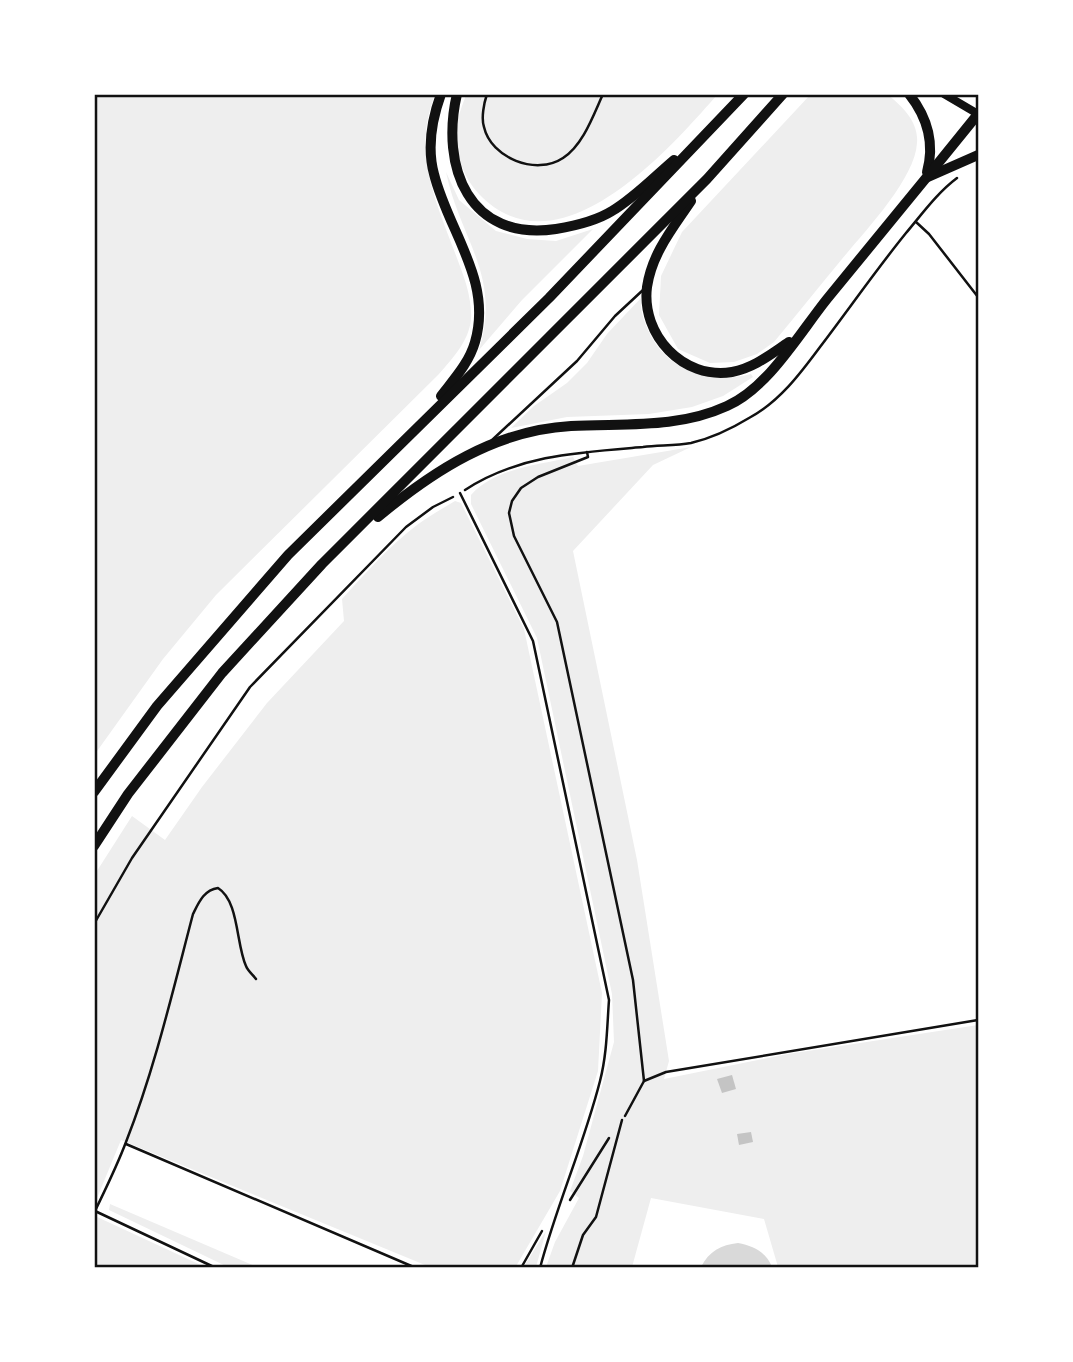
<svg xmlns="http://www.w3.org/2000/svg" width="1073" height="1362" viewBox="0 0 1073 1362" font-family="Karla,sans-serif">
  <rect width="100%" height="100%" fill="#fff"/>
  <!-- green -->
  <g fill="#eee">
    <path d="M94,95H435C411,154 438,206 458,261C465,279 472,299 471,319C469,341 453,358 439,374L216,595L163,659L95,754Z"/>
    <path d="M466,95H717C666,153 557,276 479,194C462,176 454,150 457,125C458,115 463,104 466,95Z"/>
    <path d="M810,95H888C902,106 919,122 917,143C915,179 865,231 842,259C819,287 797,314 774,342L757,354L734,362L710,363L678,349L659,315L661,276L682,232Z"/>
    <path d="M446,172L459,200L496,231L527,239L556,241L593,229L522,300L479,350C502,275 460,240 446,172Z"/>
    <path d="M641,298C640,310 643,318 648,330C666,371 709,384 751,374L753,377L723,396L692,407L649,414L567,417L511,428L534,406L567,383L587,363L607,334Z"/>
    <path d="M691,447L653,465L573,551L637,860L669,1061L664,1079L788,1054L978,1025V1267H778L764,1219L651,1198L632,1267H546L555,1242L579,1198L570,1191L583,1156L614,1042L612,994L537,638L471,504V495C495,468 538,465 573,457L578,466Z"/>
    <path d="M455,501L461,503L524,629L602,993L598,1071L560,1191L515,1268L430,1267L121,1140L95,1203V874L132,816L165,840L202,787L267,703L344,621L342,599C365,574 389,546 417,525C429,516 442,509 455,501Z"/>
    <path d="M110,1204L257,1267H228L109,1210Z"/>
    <path d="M94,1216H95L205,1267H95Z"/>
    <path d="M546,1231L536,1267L523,1268Z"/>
  </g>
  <!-- water -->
  <path fill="#d9d9d9" d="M738,1243C754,1246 766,1252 772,1267H701C709,1251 721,1245 738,1243Z"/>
  <!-- building -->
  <g fill="#c4c4c4">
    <path d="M732,1075L736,1089L722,1093L717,1079Z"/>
    <path d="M751,1132L753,1142L739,1145L737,1134Z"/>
  </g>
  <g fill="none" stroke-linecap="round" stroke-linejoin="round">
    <!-- path -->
    <g stroke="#111" stroke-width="2.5">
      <path d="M916,222L929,234L978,297"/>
      <path d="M587,452L588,457L538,477L521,488L512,501L509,513L514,536L557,622L633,980L644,1081L625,1116"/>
      <path d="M465,490C518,455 581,452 643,447C659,445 675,446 691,443C712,438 731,429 749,418C779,402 800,374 820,347C849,309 876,270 906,233C922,214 937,193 957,178"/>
      <path d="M94,924L132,858L250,687L406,527L433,507L453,497"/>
      <path d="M644,1081L666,1072L978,1020"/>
      <path d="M126,1144L416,1268"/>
      <path d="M570,1200L609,1138"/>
      <path d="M95,1211C106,1188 117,1166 126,1142C155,1068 173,990 193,914C199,902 204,890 218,888C239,901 236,944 246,966C248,971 253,975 256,979"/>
      <path d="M95,1211L216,1268"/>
      <path d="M256,1268V1267"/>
      <path d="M521,1268L542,1231"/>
    </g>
    <!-- service -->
    <g stroke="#111" stroke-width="2.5">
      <path d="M487,94C484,103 481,118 484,127C491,158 536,176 563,158C583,145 593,116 603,94"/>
      <path d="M491,441L577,361L615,316L643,290"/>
      <path d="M460,493L533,641L609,1000C607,1027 607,1054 600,1081C584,1144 557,1204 540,1268"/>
      <path d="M572,1268L583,1235L596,1217L622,1120"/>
    </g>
    <!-- secondary -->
    <path stroke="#111" stroke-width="8" d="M944,94L978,114"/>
    <!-- motorway -->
    <g stroke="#111" stroke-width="10">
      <path d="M457,94C440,167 469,242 556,229C574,226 596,221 612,211C634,198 654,177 674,160"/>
      <path d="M909,94C928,118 935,143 927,172"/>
      <path d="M928,177L978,155"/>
      <path d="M691,201C673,228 652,253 647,287C641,335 683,380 732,372C754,368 771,354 789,342"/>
      <path d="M441,396C454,379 469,363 475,342C493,280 448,231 434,174C427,148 432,119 441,94"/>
      <path d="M378,517C433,471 496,430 571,426C624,423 677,429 727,406C768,388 799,334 827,299C877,238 928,176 978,114"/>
      <path d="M94,792L157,706L288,555L549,298L744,94"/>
      <path d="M94,846L128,794L222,673L322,564L707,179L783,94"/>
    </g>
  </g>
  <!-- border -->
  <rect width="1073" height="1362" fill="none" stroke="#ffffff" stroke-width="192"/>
  <rect x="96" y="96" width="881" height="1170" fill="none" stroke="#111" stroke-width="2.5"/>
</svg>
